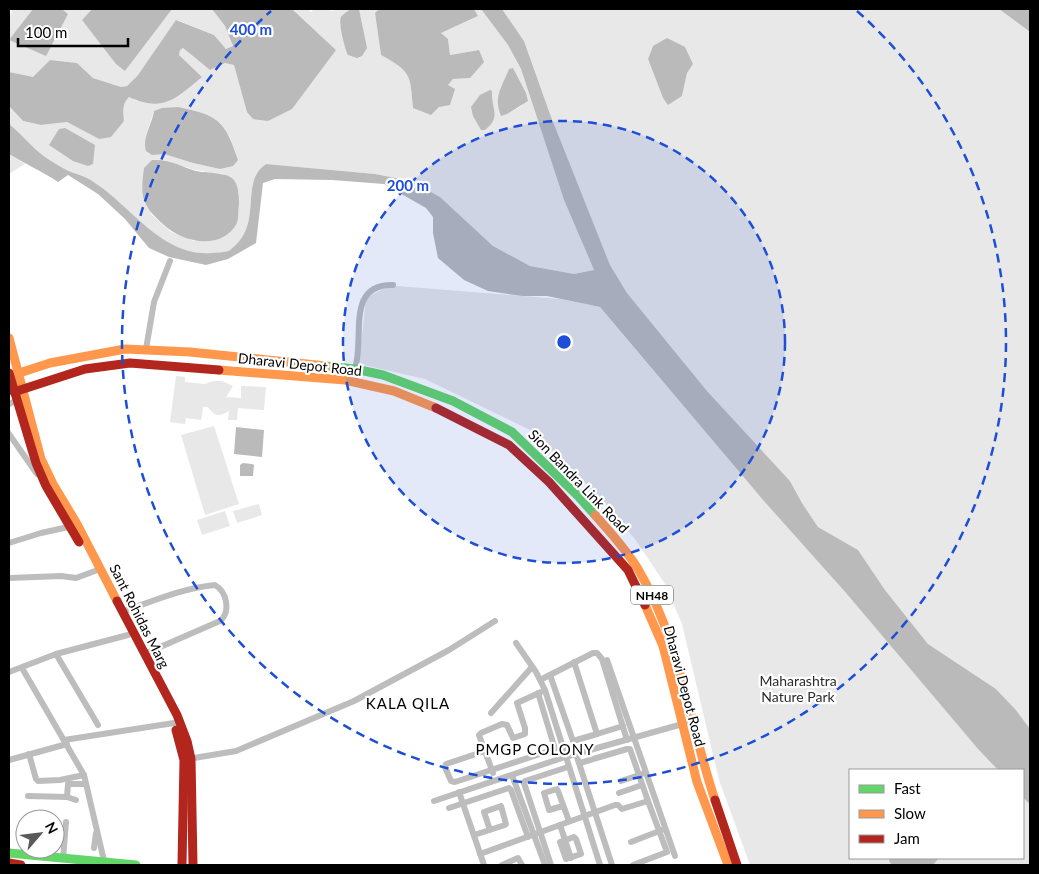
<svg xmlns="http://www.w3.org/2000/svg" width="1039" height="874" viewBox="0 0 1039 874" font-family="Lato,sans-serif">
  <rect width="100%" height="100%" fill="#fff"/>
  <!-- green -->
  <g fill="#e8e8e8" fill-rule="evenodd">
    <path d="M13,9H33L10,40L68,14L62,9H92L82,20L125,71L171,9H212L225,26L233,46L226,49L214,35L177,20L138,75L127,86L121,87L93,78L77,63L50,60L33,78L9,72V18Z"/>
    <path d="M292,9H308L311,12L314,9H324L333,11L336,9H351L345,13L340,24L343,36L363,30L359,9H379L375,13L381,55C412,72 410,75 413,108L448,85L453,79L470,78L479,50L450,55L448,39L441,33L478,16L474,9H481L508,45L521,69L564,200L594,270L574,274L530,266L493,246L440,197L411,181L375,174L266,164C238,183 265,224 230,250C226,253 217,252 212,253C160,257 130,203 89,179C84,176 77,174 71,172C62,168 53,162 45,157C31,147 22,134 9,124V106L23,121L41,125L67,122L99,139L124,121C123,111 122,104 129,97L137,101L202,77L179,55L180,50L183,48L210,70L225,63L234,65L243,96L336,50ZM505,79L523,105L507,114L500,89ZM178,107C218,115 226,120 238,160L220,169L193,163L164,154L146,135L154,111ZM164,160L195,170L224,174L239,192L238,222L194,241L171,232L151,214Z"/>
    <path d="M502,9H999L1030,32V729L1016,710L996,689L928,644L885,590L858,550L818,527L802,503L790,481L707,391L627,293L610,265L550,114L524,41ZM653,46L693,64L687,73L682,96L663,98L648,59Z"/>
    <path d="M9,154L25,164L9,174Z"/>
    <path d="M397,286L560,299L600,307L763,500L846,593L978,749L998,770H850V858H1023V797L1030,805V865H750L719,780L682,624L665,584L635,539L584,482L530,430L425,379L359,364L366,298L383,289Z"/>
    <path d="M176,376L185,377V382L205,384L213,381H222L233,386L226,397L241,398V386L266,387L264,410L238,408L237,420H228L229,411C219,417 215,417 208,407H203L201,420L186,418L185,424L170,422Z"/>
    <path d="M214,426L239,504L205,515L181,435Z"/>
    <path d="M259,504L262,515L237,523L233,511Z"/>
    <path d="M225,511L230,526L202,535L197,520Z"/>
  </g>
  <!-- water -->
  <g fill="#bababa">
    <path d="M33,9H62L68,14L46,56L9,40Z"/>
    <path d="M92,9H172L125,71L116,64L82,20Z"/>
    <path d="M212,9H292L336,50L292,109L268,121L253,119L247,112L234,65L225,63L210,70L183,48L180,50L179,55L202,77C176,98 164,113 129,97C122,104 123,112 124,121L111,137L99,139L67,122L41,125L23,121L9,106V72L33,77L50,60L77,63L93,78L121,87L127,86L138,75L176,20L214,35L226,49L233,46L225,26Z"/>
    <path d="M351,9H359L367,48L362,56L357,58L348,55C345,49 338,23 341,17C343,14 348,11 351,9Z"/>
    <path d="M379,9H474L478,16L441,33L448,39L450,55L479,50L484,62L470,78L453,79L448,85L455,89L450,105L439,107L431,115L413,108C410,75 412,72 381,55L375,13Z"/>
    <path d="M481,9H502L524,41L550,114L610,265L627,293L707,391L790,481L802,503L818,527L858,550L885,590L928,644L996,689L1016,710L1030,729V805L1023,797V770H998L978,749L846,593L763,500L600,307L547,296H522L488,291L464,280L438,258L433,233V217L426,208L384,184L332,180L275,179L263,183L256,243L228,259L206,265L169,257L149,248L125,219L98,194L68,175L58,182C42,171 25,164 9,154V124C22,134 31,147 45,157C53,162 62,168 71,172C77,174 84,176 89,179C130,203 160,257 212,253C217,252 226,253 230,250C265,224 238,183 266,164L375,174L411,181L440,197L493,246L530,266L574,274L594,270L564,200L521,69L508,45Z"/>
    <path d="M999,9H1030V32Z"/>
    <path d="M667,38L685,47L693,64L687,73L682,96L668,105L663,98L648,59L653,46Z"/>
    <path d="M513,68L526,93L528,101L507,114L501,116C493,96 502,87 509,69Z"/>
    <path d="M490,90L492,91C491,111 502,116 485,130H481L473,116L471,107L480,95Z"/>
    <path d="M178,107C218,115 225,120 238,160L233,166L220,169L193,163L164,154L152,155L146,151C142,138 152,124 154,111L162,108Z"/>
    <path d="M65,128L95,145L93,164L88,166L73,161L49,145L59,129Z"/>
    <path d="M152,160C170,159 180,166 196,171C206,173 226,172 233,179C239,186 239,196 239,204C238,210 239,218 237,223C222,251 183,243 164,225C142,205 140,198 144,168Z"/>
    <path d="M236,427L264,430L262,457L234,454Z"/>
    <path d="M243,463L252,464L254,465L253,476H240V465Z"/>
    <path d="M890,858H939L933,865H892L889,861Z"/>
  </g>
  <g fill="none" stroke-linecap="round" stroke-linejoin="round">
    <!-- street -->
    <g stroke="#bdbdbd" stroke-width="6">
      <path d="M146,349L154,302L170,261"/>
      <path d="M355,369C365,338 345,284 393,285"/>
      <path d="M9,404L16,401"/>
      <path d="M9,434L37,474"/>
      <path d="M9,543L41,533L73,526"/>
      <path d="M9,578L61,576L76,578L95,571"/>
      <path d="M122,612C153,601 183,588 215,585C227,592 231,612 220,621L144,654"/>
      <path d="M516,643L536,672L545,690L600,865"/>
      <path d="M56,654L98,725"/>
      <path d="M607,660L675,856"/>
      <path d="M574,662L597,734L623,726"/>
      <path d="M22,668L84,775L105,865"/>
      <path d="M9,672L56,654L128,635"/>
      <path d="M550,675L573,741L597,734"/>
      <path d="M540,680L593,653H597L602,659L627,740"/>
      <path d="M491,713L532,667"/>
      <path d="M64,740L174,723"/>
      <path d="M485,751L446,764L445,767L451,781L455,782L555,749L538,693"/>
      <path d="M29,754L36,779L38,781L60,780L84,775"/>
      <path d="M576,754L612,865"/>
      <path d="M188,759L236,751L354,701L449,650L495,621"/>
      <path d="M9,760L67,744"/>
      <path d="M493,773L479,735L481,733L502,724L507,725L513,738L525,734V728L517,703L541,692"/>
      <path d="M512,775L545,865"/>
      <path d="M621,781L642,774"/>
      <path d="M459,792L484,865"/>
      <path d="M619,793L642,785"/>
      <path d="M28,796L67,797L76,800"/>
      <path d="M67,797L68,784H86"/>
      <path d="M434,801L565,757L686,723"/>
      <path d="M563,806L549,810L544,793L557,789L558,791L569,821"/>
      <path d="M449,808L509,788L511,790L528,837"/>
      <path d="M560,825L571,858"/>
      <path d="M474,835L505,825L506,824L501,806L484,812L490,830"/>
      <path d="M574,837L576,839L581,854L566,859L560,842Z"/>
      <path d="M631,842L662,830"/>
      <path d="M94,848L96,833"/>
      <path d="M480,854L615,805H618L622,809L648,801L630,749H627L580,763"/>
      <path d="M63,859L66,822"/>
      <path d="M502,865L518,858L522,865"/>
      <path d="M551,865L524,783L525,781L568,767"/>
      <path d="M633,865L667,852L648,801"/>
    </g>
    <!-- fast -->
    <g stroke="#63d668" stroke-width="9">
      <path d="M326,366L355,369L383,375L453,401L512,432L578,496L595,515"/>
      <path d="M9,853L136,865"/>
    </g>
    <!-- slow -->
    <g stroke="#ff974d" stroke-width="9">
      <path d="M9,338L41,459L53,484L77,524L117,601"/>
      <path d="M219,370L345,380L394,391L436,408"/>
      <path d="M10,376L50,363L125,349L190,352L326,366"/>
      <path d="M595,515C610,532 626,549 638,569C680,640 689,723 715,800"/>
      <path d="M645,605L663,646L697,782L728,865"/>
    </g>
    <!-- jam -->
    <g stroke="#b3261e" stroke-width="9">
      <path d="M9,373L36,463L46,486L79,542"/>
      <path d="M14,392L85,369L130,363L219,370"/>
      <path d="M436,408L509,445L549,482L628,570L645,605"/>
      <path d="M117,601L177,715L187,741L191,759L193,865"/>
      <path d="M176,730L184,760L182,865"/>
      <path d="M715,800L737,865"/>
      <path d="M9,863L21,865"/>
    </g>
  </g>
  <!-- distance rings -->
  <circle cx="564" cy="342" r="221" fill="#1d4ed8" fill-opacity=".12"/>
  <g fill="none" stroke="#1d4ed8" stroke-width="2.5" stroke-dasharray="9 6">
    <circle cx="564" cy="342" r="221"/>
    <path d="M857 11A442 442 0 1 1 271 11"/>
  </g>
  <g text-anchor="middle" dominant-baseline="central" stroke-width="4.5" stroke-linejoin="round" paint-order="stroke">
    <!-- shield labels -->
    <rect fill="#fff" stroke="#4c4c4c" stroke-width="1" x="631" y="585.5" width="42" height="19" rx="4"/>
    <g font-size="12" font-weight="bold" fill="#000">
      <text x="652" y="595">NH48</text>
    </g>
    <!-- street labels -->
    <g font-size="14" fill="#000" stroke="#fff">
      <text transform="translate(300 364) rotate(6)">Dharavi Depot Road</text>
      <text transform="translate(579 481) rotate(46)">Sion Bandra Link Road</text>
      <text transform="translate(140 616) rotate(63)">Sant Rohidas Marg</text>
      <text transform="translate(685 686) rotate(75)">Dharavi Depot Road</text>
    </g>
    <!-- park labels -->
    <g font-size="14" fill="#2c2c2c" stroke="#fff">
      <text x="798" y="680">Maharashtra<tspan x="798" dy="16">Nature Park</tspan></text>
    </g>
    <!-- neighbourhood labels -->
    <g font-size="15" letter-spacing="1" fill="#000" stroke="#fff">
      <text x="408" y="703">KALA QILA</text>
      <text x="535" y="749">PMGP COLONY</text>
    </g>
  </g>
  <circle cx="564" cy="342" r="8" fill="#1d4ed8" stroke="#fff" stroke-width="2.5"/>
  <g font-size="15" text-anchor="middle" font-weight="bold" fill="#1d4ed8" stroke="#fff" stroke-width="4.5" stroke-linejoin="round" paint-order="stroke">
    <text x="251" y="35">400 m</text>
    <text x="408" y="191">200 m</text>
  </g>
  <!-- border -->
  <rect width="1039" height="874" fill="none" stroke="#000000" stroke-width="20"/>
  <!-- legend -->
  <rect x="849" y="769" width="175" height="90" fill="#ffffff" stroke="#999999"/>
  <rect x="859" y="785" width="25" height="8" fill="#63d668" stroke="#999999"/>
  <text x="894" y="794" font-size="15" fill="#000000">Fast</text>
  <rect x="859" y="810" width="25" height="8" fill="#ff974d" stroke="#999999"/>
  <text x="894" y="819" font-size="15" fill="#000000">Slow</text>
  <rect x="859" y="835" width="25" height="8" fill="#b3261e" stroke="#999999"/>
  <text x="894" y="844" font-size="15" fill="#000000">Jam</text>
  <!-- north arrow -->
  <g transform="translate(40 834) rotate(62)"><circle r="24" fill="#ffffff" stroke="#999999"/>
  <path d="M0-4L9 19L0 12L-9 19Z" fill="#595959"/>
  <text y="-8" font-size="14" font-weight="bold" text-anchor="middle" fill="#000000">N</text>
  </g>
  <!-- scale -->
  <path d="M18 38v8h110v-8" fill="none" stroke="#000000" stroke-width="2.5"/>
  <text x="25" y="38" font-size="15" fill="#000000" stroke="#ffffff" stroke-width="4" paint-order="stroke">100 m</text>
</svg>
